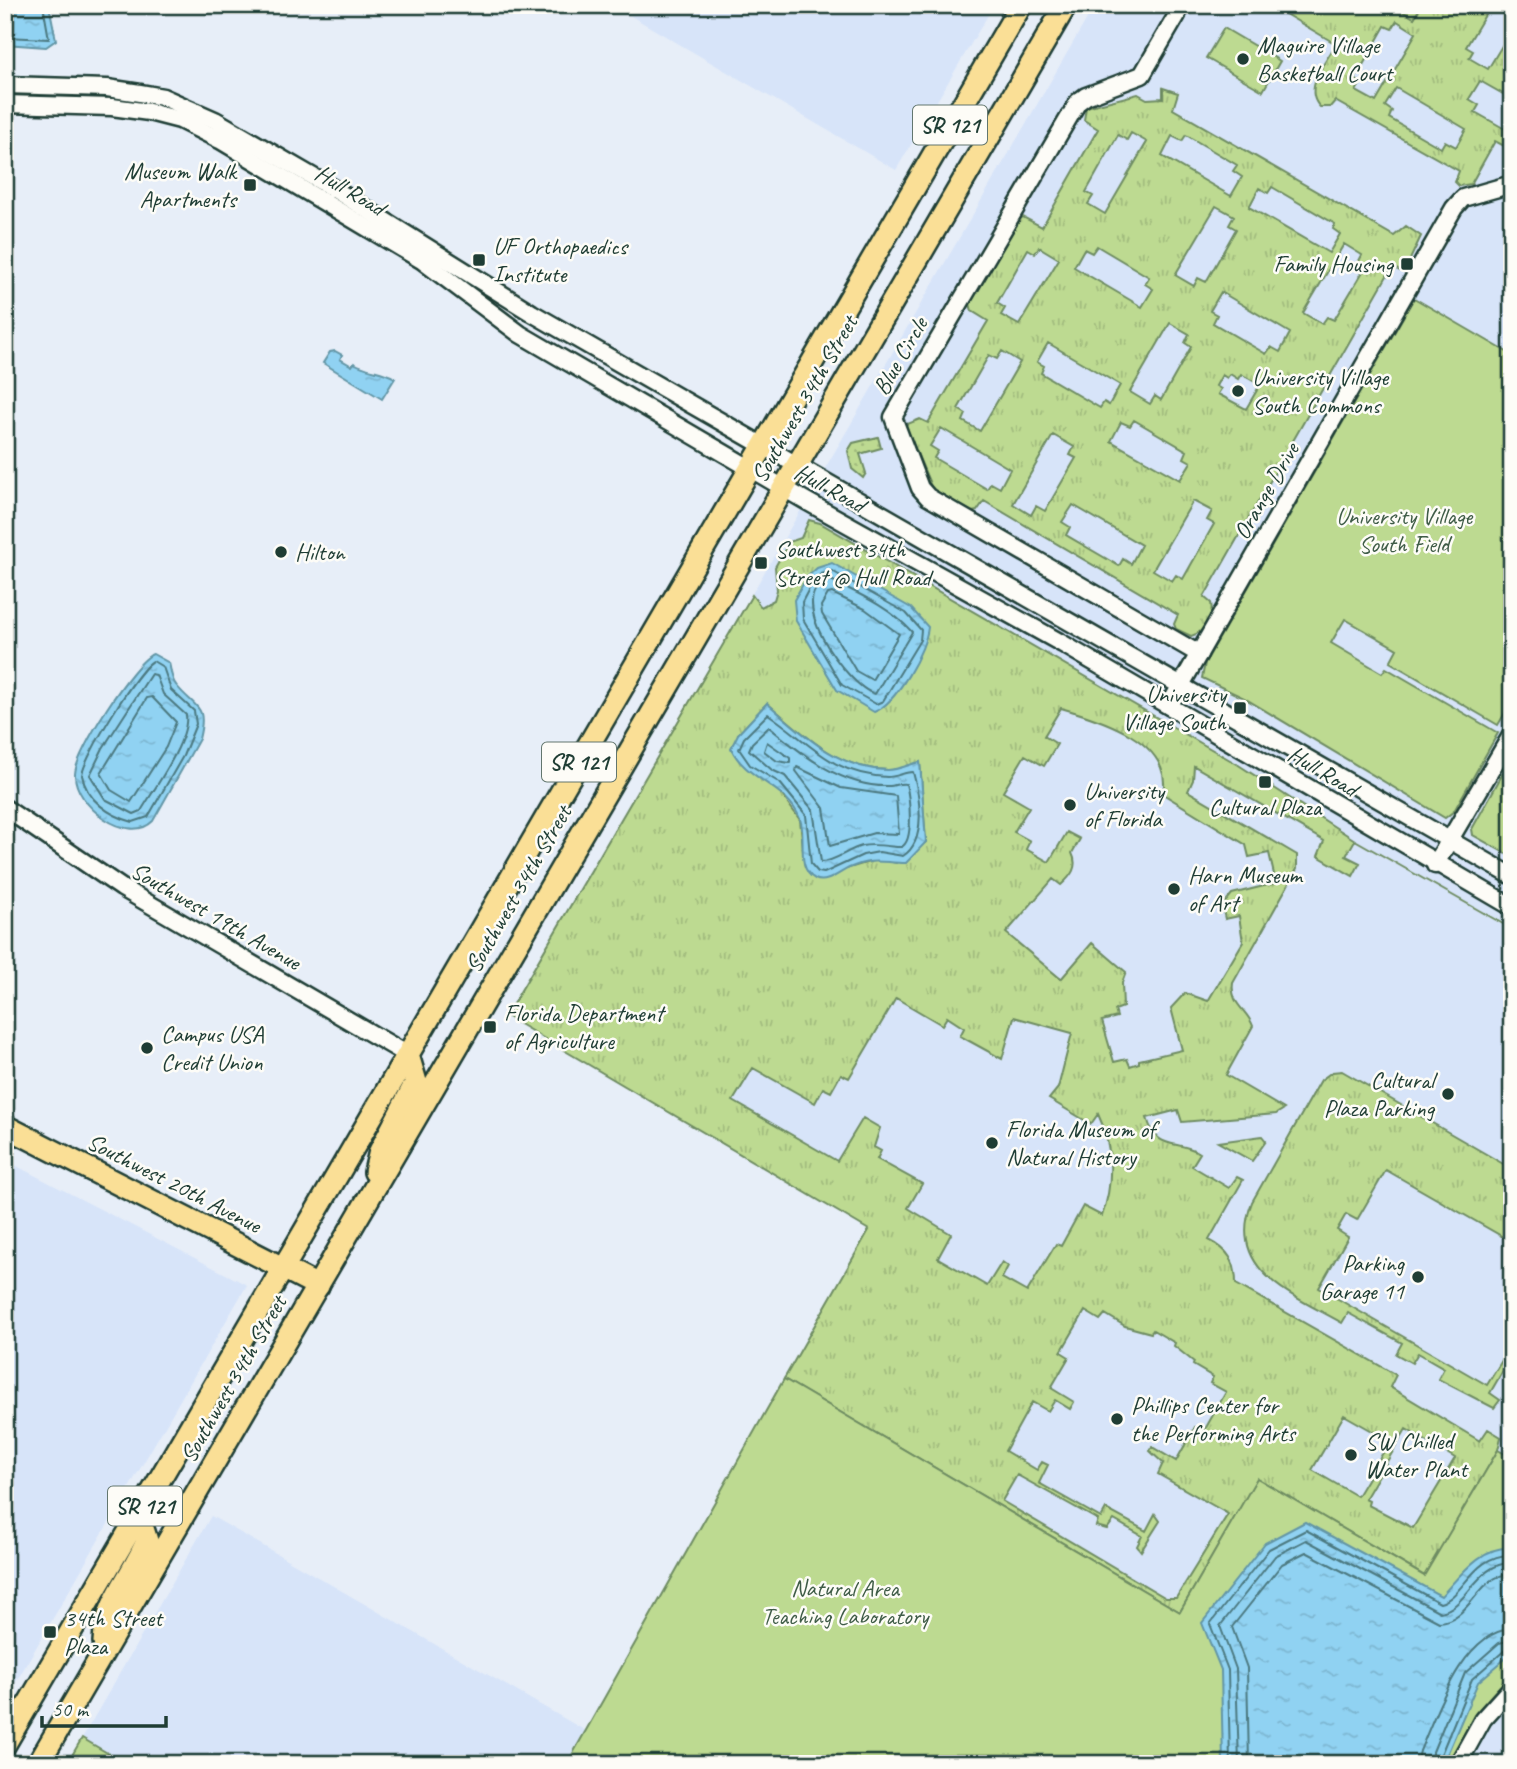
<svg xmlns="http://www.w3.org/2000/svg" width="1517" height="1769" viewBox="0 0 1517 1769" font-family="Caveat,sans-serif">
  <defs>
    <pattern id="grass-tufts" width="24" height="20" patternUnits="userSpaceOnUse" patternTransform="scale(1.75)"><rect width="24" height="20" fill="#bdda91"/><path d="M3 7l-1-3M5 7V3M7 7l1-3M15 17l-1-3M17 17v-4M19 17l1-3" fill="none" stroke="#a2bc7e"/></pattern>
    <pattern id="garden-dots" width="8" height="8" patternUnits="userSpaceOnUse" patternTransform="scale(1.75)"><rect width="8" height="8" fill="#bdda91"/><path d="M2 2h.1M6 6h.1" fill="none" stroke="#a2bc7e" stroke-width="1.8" stroke-linecap="round"/></pattern>
    <pattern id="water-ripples" width="26" height="14" patternUnits="userSpaceOnUse" patternTransform="scale(1.75)"><rect width="26" height="14" fill="#90d2f2"/><path d="M2 4q2-2 4 0t4 0M15 11q2-2 4 0t4 0" fill="none" stroke="#7cb5d0"/></pattern>
  </defs>
  <rect width="100%" height="100%" fill="#e7eef8"/>
  <filter id="ink" filterUnits="userSpaceOnUse"><feTurbulence type="fractalNoise" baseFrequency=".0143" numOctaves="2"/><feDisplacementMap in="SourceGraphic" scale="14" xChannelSelector="R" yChannelSelector="G"/><feConvolveMatrix kernelMatrix="1 2 1 2 8 2 1 2 1" color-interpolation-filters="sRGB"/></filter>
  <g filter="url(#ink)">
    <!-- built -->
    <g fill="#d7e4f9">
      <path d="M612,5H994L896,170Z"/>
      <path d="M1095,5H1512V1764H67L211,1516L586,1731L869,1230L506,1016Z"/>
      <path d="M5,1160L247,1285L16,1682L5,1676Z"/>
    </g>
    <!-- grass -->
    <g fill="url(#grass-tufts)" stroke="#6e8c62" stroke-width="2" fill-rule="evenodd">
      <path d="M1270,5H1392L1414,18L1422,5H1491L1466,47L1473,51L1469,58L1488,69L1512,29V99L1480,81L1469,99L1479,105L1475,112L1512,133V150L1495,141L1471,184L1459,186L1455,182L1459,171L1335,101L1330,107H1320C1302,89 1326,62 1336,44ZM1397,21L1416,33L1376,102L1356,91L1361,83L1355,79L1385,26L1392,29ZM1396,88L1466,129L1456,147L1445,141L1441,148L1389,118L1392,111L1385,106Z"/>
      <path d="M1163,88L1178,93L1173,109L1394,236L1406,226L1421,236L1406,268L1400,271L1392,267L1204,597L1211,603C1214,616 1204,633 1191,636L1176,629L1174,624L1178,615L984,501L977,511L972,512L933,491L905,425L920,419L928,423L988,321L972,311L969,300L1018,219L1023,217L1042,227L1098,129L1084,120L1086,107L1138,94L1147,99L1163,98ZM1131,133L1147,142L1105,214L1088,204L1093,196L1086,192L1118,135L1127,140ZM1186,135L1237,165L1233,171L1242,177L1231,196L1162,156L1172,136L1182,141ZM1272,187L1335,224L1333,229L1340,234L1329,253L1249,207L1259,188L1268,193ZM1216,206L1234,216L1229,225L1236,229L1206,282L1198,278L1194,286L1175,275ZM1344,244L1362,255L1358,263L1365,268L1334,320L1327,317L1322,324L1303,313ZM1097,246L1149,277L1145,284L1153,289L1142,307L1074,267L1084,249L1092,253ZM1039,247L1059,259L1019,325L1001,315L1005,308L997,303L1028,249L1035,253ZM1221,292L1290,333L1280,352L1271,347L1266,354L1213,323L1217,315L1210,311ZM1170,323L1189,334L1185,343L1191,347L1161,400L1155,396L1150,404L1130,392ZM1048,343L1120,385L1109,405L1104,402L1100,408L1041,373L1044,366L1037,362ZM1002,351L1020,362L980,431L963,421L966,414L958,409L989,355L997,359ZM1230,374L1238,379L1241,374L1260,385L1246,409L1218,394L1221,389L1216,386L1222,375L1227,378ZM1134,420L1187,451L1184,458L1191,462L1180,480L1111,441L1121,422L1130,426ZM941,428L1010,469L1000,488L991,483L987,489L934,458L938,451L930,446ZM1053,435L1074,447L1070,455L1076,458L1045,511L1036,506L1031,515L1013,504ZM1193,501L1212,511L1207,520L1214,524L1183,579L1176,575L1172,581L1153,570ZM1073,505L1141,545L1131,564L1123,559L1119,566L1066,535L1070,527L1062,522Z"/>
      <path d="M809,520L820,523L1237,764L1355,840L1512,929L1355,840L1346,856L1360,863L1353,876L1318,856L1324,841L1194,766L1193,780L1188,791L1297,855V869L1233,983C1230,1005 1247,1009 1253,1026L1226,1075L1284,1109L1276,1114L1182,1122L1178,1110L1147,1118C1157,1152 1176,1139 1200,1153L1192,1166L1229,1188L1237,1177L1243,1180L1209,1240C1229,1250 1236,1262 1236,1284L1396,1375L1390,1387L1480,1441L1488,1429L1501,1437L1498,1450L1425,1576L1257,1479L1180,1612L784,1379L869,1230L506,1016L752,595L761,607L774,600L777,590L775,567L789,542L801,538ZM767,703C803,733 837,770 888,770C898,770 910,765 920,762L926,842L896,863L879,859L846,869L805,867L800,820L738,734ZM1061,708C1099,719 1174,741 1163,794L1246,845L1249,857L1269,853L1276,883L1232,894L1222,906L1225,919L1239,916L1243,942L1208,1001L1185,993L1171,1008L1182,1050L1139,1060V1063L1130,1066L1127,1059L1114,1062L1102,1021L1117,1017L1115,1010L1123,1007L1122,983L1126,972L1092,943L1061,979L1006,933L1053,879L1061,885C1071,876 1079,867 1072,853L1080,839L1067,832L1049,862L1026,849L1030,841L1014,832L1029,807L1003,792L1025,755L1044,766L1057,744L1044,736ZM896,998L942,1025L947,1017L964,1028L960,1036L1002,1059L1014,1017L1072,1033L1058,1088L1049,1099L1091,1124L1098,1114C1113,1145 1114,1183 1102,1216L1083,1206L1061,1246L1056,1244L1027,1292L1002,1278L1008,1266L1002,1262L987,1286L938,1258L951,1234L908,1208L922,1184L877,1159L881,1151L874,1147L880,1128L863,1118L837,1161L733,1101L753,1068L815,1103L823,1088L831,1092L841,1074L849,1078ZM1085,1311L1100,1320L1105,1314L1125,1326L1151,1333L1153,1330L1175,1343L1174,1346L1194,1362L1193,1365L1213,1377L1210,1383L1226,1392L1204,1431L1195,1427L1176,1461L1152,1447L1150,1451L1163,1463L1158,1474L1228,1514L1176,1598H1166L1002,1501L1017,1475L1098,1520L1096,1526L1107,1529L1114,1520L1142,1536L1137,1546L1141,1551L1160,1521L1155,1514L1146,1531L1106,1509L1101,1518L1039,1483L1048,1465L1042,1462L1037,1470L1005,1451L1032,1402L1048,1411L1055,1400L1070,1409L1074,1402L1051,1388L1069,1357L1061,1352ZM1344,1415L1390,1441L1357,1496L1312,1470ZM1406,1429L1455,1458L1413,1528L1368,1505L1369,1501L1365,1499Z"/>
      <path d="M1342,1071L1512,1169V1242L1386,1170L1357,1220L1346,1214L1337,1230L1348,1237L1319,1288L1487,1385L1512,1344V1355L1490,1393L1500,1400L1494,1408L1438,1379L1444,1368L1418,1353L1412,1363L1396,1354L1402,1343L1348,1313L1342,1323C1295,1296 1225,1271 1252,1202L1321,1080L1332,1072Z"/>
      <path d="M1262,1136L1266,1141L1252,1161L1218,1142Z"/>
    </g>
    <!-- park -->
    <g fill="#bdda91" stroke="#6e8c62" stroke-width="2">
      <path d="M1392,5H1422L1414,18Z"/>
      <path d="M1224,28L1280,61L1263,91L1206,58Z"/>
      <path d="M1414,298L1512,355V701L1498,725L1390,662L1397,649L1345,619L1331,643L1382,673L1386,668L1498,733L1454,811L1445,818L1244,698L1202,678L1205,663Z"/>
      <path d="M1512,757V857L1473,835L1472,829Z"/>
      <path d="M784,1379L1180,1612L1257,1478L1424,1576L1498,1450L1512,1458V1672L1474,1715L1449,1764H567Z"/>
      <path d="M82,1738L126,1764H67Z"/>
    </g>
    <!-- garden -->
    <path fill="url(#garden-dots)" stroke="#6e8c62" stroke-width="2" d="M878,437L881,448L860,454L866,473L863,478L852,469L848,451L853,443Z"/>
    <!-- water -->
    <g fill="url(#water-ripples)" stroke="#6396a6" stroke-width="2">
      <path d="M5,5H49L56,40L46,47L5,44Z"/>
      <path d="M335,351L342,355L340,359L352,366L354,363C368,371 381,370 395,378L382,399L323,363L330,352Z"/>
      <path d="M832,563L911,608L928,627C926,650 896,704 874,712L837,690L796,621L794,600L807,577L817,568Z"/>
      <path d="M153,654L169,663C171,670 171,679 176,685C195,709 208,703 199,739L153,821C128,846 74,805 75,774C75,753 134,661 153,654Z"/>
      <path d="M767,703C802,733 838,770 888,770C898,770 910,764 920,762L926,842L906,863C882,863 874,857 849,868C840,872 826,885 815,879C795,868 807,837 800,819C787,785 746,781 731,748L738,734Z"/>
      <path d="M1305,1522L1441,1596C1460,1576 1481,1545 1512,1548V1653L1478,1682L1443,1764H1223L1221,1670L1202,1623L1265,1543Z"/>
    </g>
    <g fill="none" stroke-linecap="round" stroke-linejoin="round">
      <!-- shore -->
      <g stroke="#4c7980" stroke-width="2">
        <path d="M5,37L49,39L43,5"/>
        <path d="M832,571L906,613L921,630L920,640L883,701L876,704L842,685L803,619L802,602L813,581L821,574Z"/>
        <path d="M831,580C859,594 891,608 912,632L875,694C847,687 779,591 831,580Z"/>
        <path d="M832,593L865,609L899,634L872,680L856,671L822,614L821,606L828,594Z"/>
        <path d="M153,661L163,667L171,690L194,711L196,724L183,756L148,817L133,822C110,816 86,800 82,775C84,757 138,669 153,661Z"/>
        <path d="M151,674L156,675L163,694L186,715C190,739 154,789 141,811L134,814L105,799L90,775L103,748Z"/>
        <path d="M152,697L176,722L166,747L131,802L111,790L101,773L147,698Z"/>
        <path d="M768,714C811,743 828,773 887,777C896,777 905,772 913,772C920,797 927,841 903,856L879,852L863,855L824,873L818,872L811,864L806,815L780,783L750,765L739,749L744,738Z"/>
        <path d="M769,727C803,755 843,788 890,786C896,785 900,783 906,784C909,795 915,842 901,847C898,848 875,843 862,846C849,849 834,862 821,862L813,810L785,776L772,770L749,750L752,743Z"/>
        <path d="M767,742L790,758V763L777,761L764,751Z"/>
        <path d="M797,767L841,788L896,796L899,834L874,833L830,846L824,808L796,771Z"/>
        <path d="M1230,1764L1228,1670L1210,1624L1269,1549L1306,1530L1440,1603C1464,1597 1472,1554 1512,1555"/>
        <path d="M1239,1764L1236,1669L1220,1626L1275,1556L1306,1540L1440,1612C1467,1609 1476,1562 1512,1563"/>
        <path d="M1249,1764L1247,1668L1232,1627L1282,1564L1306,1552L1439,1622C1471,1621 1478,1573 1512,1574"/>
        <path d="M1417,1764L1420,1751C1436,1714 1463,1631 1512,1629"/>
        <path d="M1428,1764L1465,1673L1499,1643L1512,1640"/>
        <path d="M1437,1764L1472,1679L1505,1650L1512,1649"/>
      </g>
      <!-- minor casing -->
      <g stroke="#1f3d34" stroke-width="21">
        <g id="minor">
          <path d="M1179,5L1177,15L1142,75L1086,96L1078,102L893,417L920,488L928,497L1199,654"/>
          <path d="M5,85L107,88L140,93L163,97L215,120L334,189L532,313L1512,876"/>
          <path d="M5,104L112,107L149,112L180,120L220,140L423,261L520,334L806,501L1063,644L1512,907"/>
          <path d="M1169,706L1454,208L1463,198L1512,184"/>
          <path d="M5,808L122,888L408,1055"/>
          <path d="M1435,865L1512,734"/>
          <path d="M1458,1764L1483,1719L1512,1687"/>
        </g>
      </g>
      <!-- major casing -->
      <g stroke="#1f3d34" stroke-width="26">
        <g id="major">
          <path d="M5,1126L318,1286"/>
          <path d="M375,1172L380,1151L416,1082L408,1055"/>
          <path d="M104,1642C105,1603 133,1576 147,1541L139,1516"/>
          <path d="M5,1744L1021,5"/>
          <path d="M38,1764L1066,5"/>
        </g>
      </g>
      <!-- minor -->
      <use href="#minor" stroke="#fdfcf7" stroke-width="16"/>
      <!-- major -->
      <use href="#major" stroke="#fadf96" stroke-width="21"/>
    </g>
  </g>
  <!-- markers -->
  <g fill="#1f3d34" stroke="#fdfcf7" stroke-width="2.5">
    <circle cx="1243" cy="59" r="7"/>
    <rect x="243" y="178" width="14" height="14" rx="3.5"/>
    <rect x="472" y="253" width="14" height="14" rx="3.5"/>
    <rect x="1400" y="257" width="14" height="14" rx="3.5"/>
    <circle cx="1238" cy="391" r="7"/>
    <circle cx="281" cy="552" r="7"/>
    <rect x="754" y="556" width="14" height="14" rx="3.5"/>
    <rect x="1233" y="701" width="14" height="14" rx="3.5"/>
    <rect x="1258" y="775" width="14" height="14" rx="3.5"/>
    <circle cx="1070" cy="805" r="7"/>
    <circle cx="1174" cy="889" r="7"/>
    <rect x="483" y="1020" width="14" height="14" rx="3.5"/>
    <circle cx="147" cy="1048" r="7"/>
    <circle cx="1448" cy="1094" r="7"/>
    <circle cx="992" cy="1143" r="7"/>
    <circle cx="1418" cy="1277" r="7"/>
    <circle cx="1117" cy="1419" r="7"/>
    <circle cx="1351" cy="1455" r="7"/>
    <rect x="43" y="1625" width="14" height="14" rx="3.5"/>
  </g>
  <g text-anchor="middle" dominant-baseline="central" stroke-width="5" stroke-linejoin="round" paint-order="stroke">
    <!-- shield labels -->
    <g fill="#fdfcf7" stroke="#62766e" stroke-width="2">
      <rect x="913" y="105.5" width="74" height="39" rx="5"/>
      <rect x="542" y="742.5" width="74" height="39" rx="5"/>
      <rect x="108" y="1486.5" width="74" height="39" rx="5"/>
    </g>
    <g font-size="23" font-weight="bold" fill="#1f3d34">
      <text x="950" y="125">SR 121</text>
      <text x="579" y="762">SR 121</text>
      <text x="145" y="1506">SR 121</text>
    </g>
    <!-- poi labels -->
    <g font-size="24" fill="#1f3d34" stroke="#fdfcf7" text-anchor="start">
      <text x="1257" y="45">Maguire Village<tspan x="1257" dy="28">Basketball Court</tspan></text>
      <text x="236" y="171" text-anchor="end">Museum Walk<tspan x="236" dy="28">Apartments</tspan></text>
      <text x="493" y="246">UF Orthopaedics<tspan x="493" dy="28">Institute</tspan></text>
      <text x="1393" y="264" text-anchor="end">Family Housing</text>
      <text x="1252" y="377">University Village<tspan x="1252" dy="28">South Commons</tspan></text>
      <text x="775" y="549">Southwest 34th<tspan x="775" dy="28">Street @ Hull Road</tspan></text>
      <text x="295" y="552">Hilton</text>
      <text x="1226" y="694" text-anchor="end">University<tspan x="1226" dy="28">Village South</tspan></text>
      <text x="1084" y="791">University<tspan x="1084" dy="28">of Florida</tspan></text>
      <text x="1265" y="807" text-anchor="middle">Cultural Plaza</text>
      <text x="1188" y="875">Harn Museum<tspan x="1188" dy="28">of Art</tspan></text>
      <text x="504" y="1013">Florida Department<tspan x="504" dy="28">of Agriculture</tspan></text>
      <text x="161" y="1034">Campus USA<tspan x="161" dy="28">Credit Union</tspan></text>
      <text x="1434" y="1080" text-anchor="end">Cultural<tspan x="1434" dy="28">Plaza Parking</tspan></text>
      <text x="1006" y="1129">Florida Museum of<tspan x="1006" dy="28">Natural History</tspan></text>
      <text x="1404" y="1263" text-anchor="end">Parking<tspan x="1404" dy="28">Garage 11</tspan></text>
      <text x="1131" y="1405">Phillips Center for<tspan x="1131" dy="28">the Performing Arts</tspan></text>
      <text x="1365" y="1441">SW Chilled<tspan x="1365" dy="28">Water Plant</tspan></text>
      <text x="64" y="1618">34th Street<tspan x="64" dy="28">Plaza</tspan></text>
    </g>
    <!-- street labels -->
    <g font-size="24" fill="#1f3d34" stroke="#fdfcf7">
      <text transform="translate(350 190) rotate(31)">Hull Road</text>
      <text transform="translate(900 356) rotate(-60)">Blue Circle</text>
      <text transform="translate(804 399) rotate(-60)">Southwest 34th Street</text>
      <text transform="translate(830 488) rotate(29)">Hull Road</text>
      <text transform="translate(1266 491) rotate(-60)">Orange Drive</text>
      <text transform="translate(1323 771) rotate(31)">Hull Road</text>
      <text transform="translate(518 889) rotate(-60)">Southwest 34th Street</text>
      <text transform="translate(216 916) rotate(30)">Southwest 19th Avenue</text>
      <text transform="translate(174 1183) rotate(27)">Southwest 20th Avenue</text>
      <text transform="translate(233 1379) rotate(-60)">Southwest 34th Street</text>
    </g>
    <!-- park labels -->
    <g font-size="24" fill="#3f5c47" stroke="#fdfcf7">
      <text x="1404" y="516">University Village<tspan x="1404" dy="28">South Field</tspan></text>
      <text x="845" y="1588">Natural Area<tspan x="845" dy="28">Teaching Laboratory</tspan></text>
    </g>
  </g>
  <!-- margin -->
  <rect width="1517" height="1769" fill="none" stroke="#fdfcf7" stroke-width="28"/>
  <rect x="14" y="14" width="1489" height="1741" fill="none" stroke="#1f3d34" stroke-width="2.5" filter="url(#ink)"/>
  <!-- scale -->
  <path d="M42 1716v10h124v-10" fill="none" stroke="#1f3d34" stroke-width="3.5"/>
  <text x="52" y="1716" font-size="21" fill="#1f3d34" stroke="#fdfcf7" stroke-width="5" paint-order="stroke">50 m</text>
</svg>
